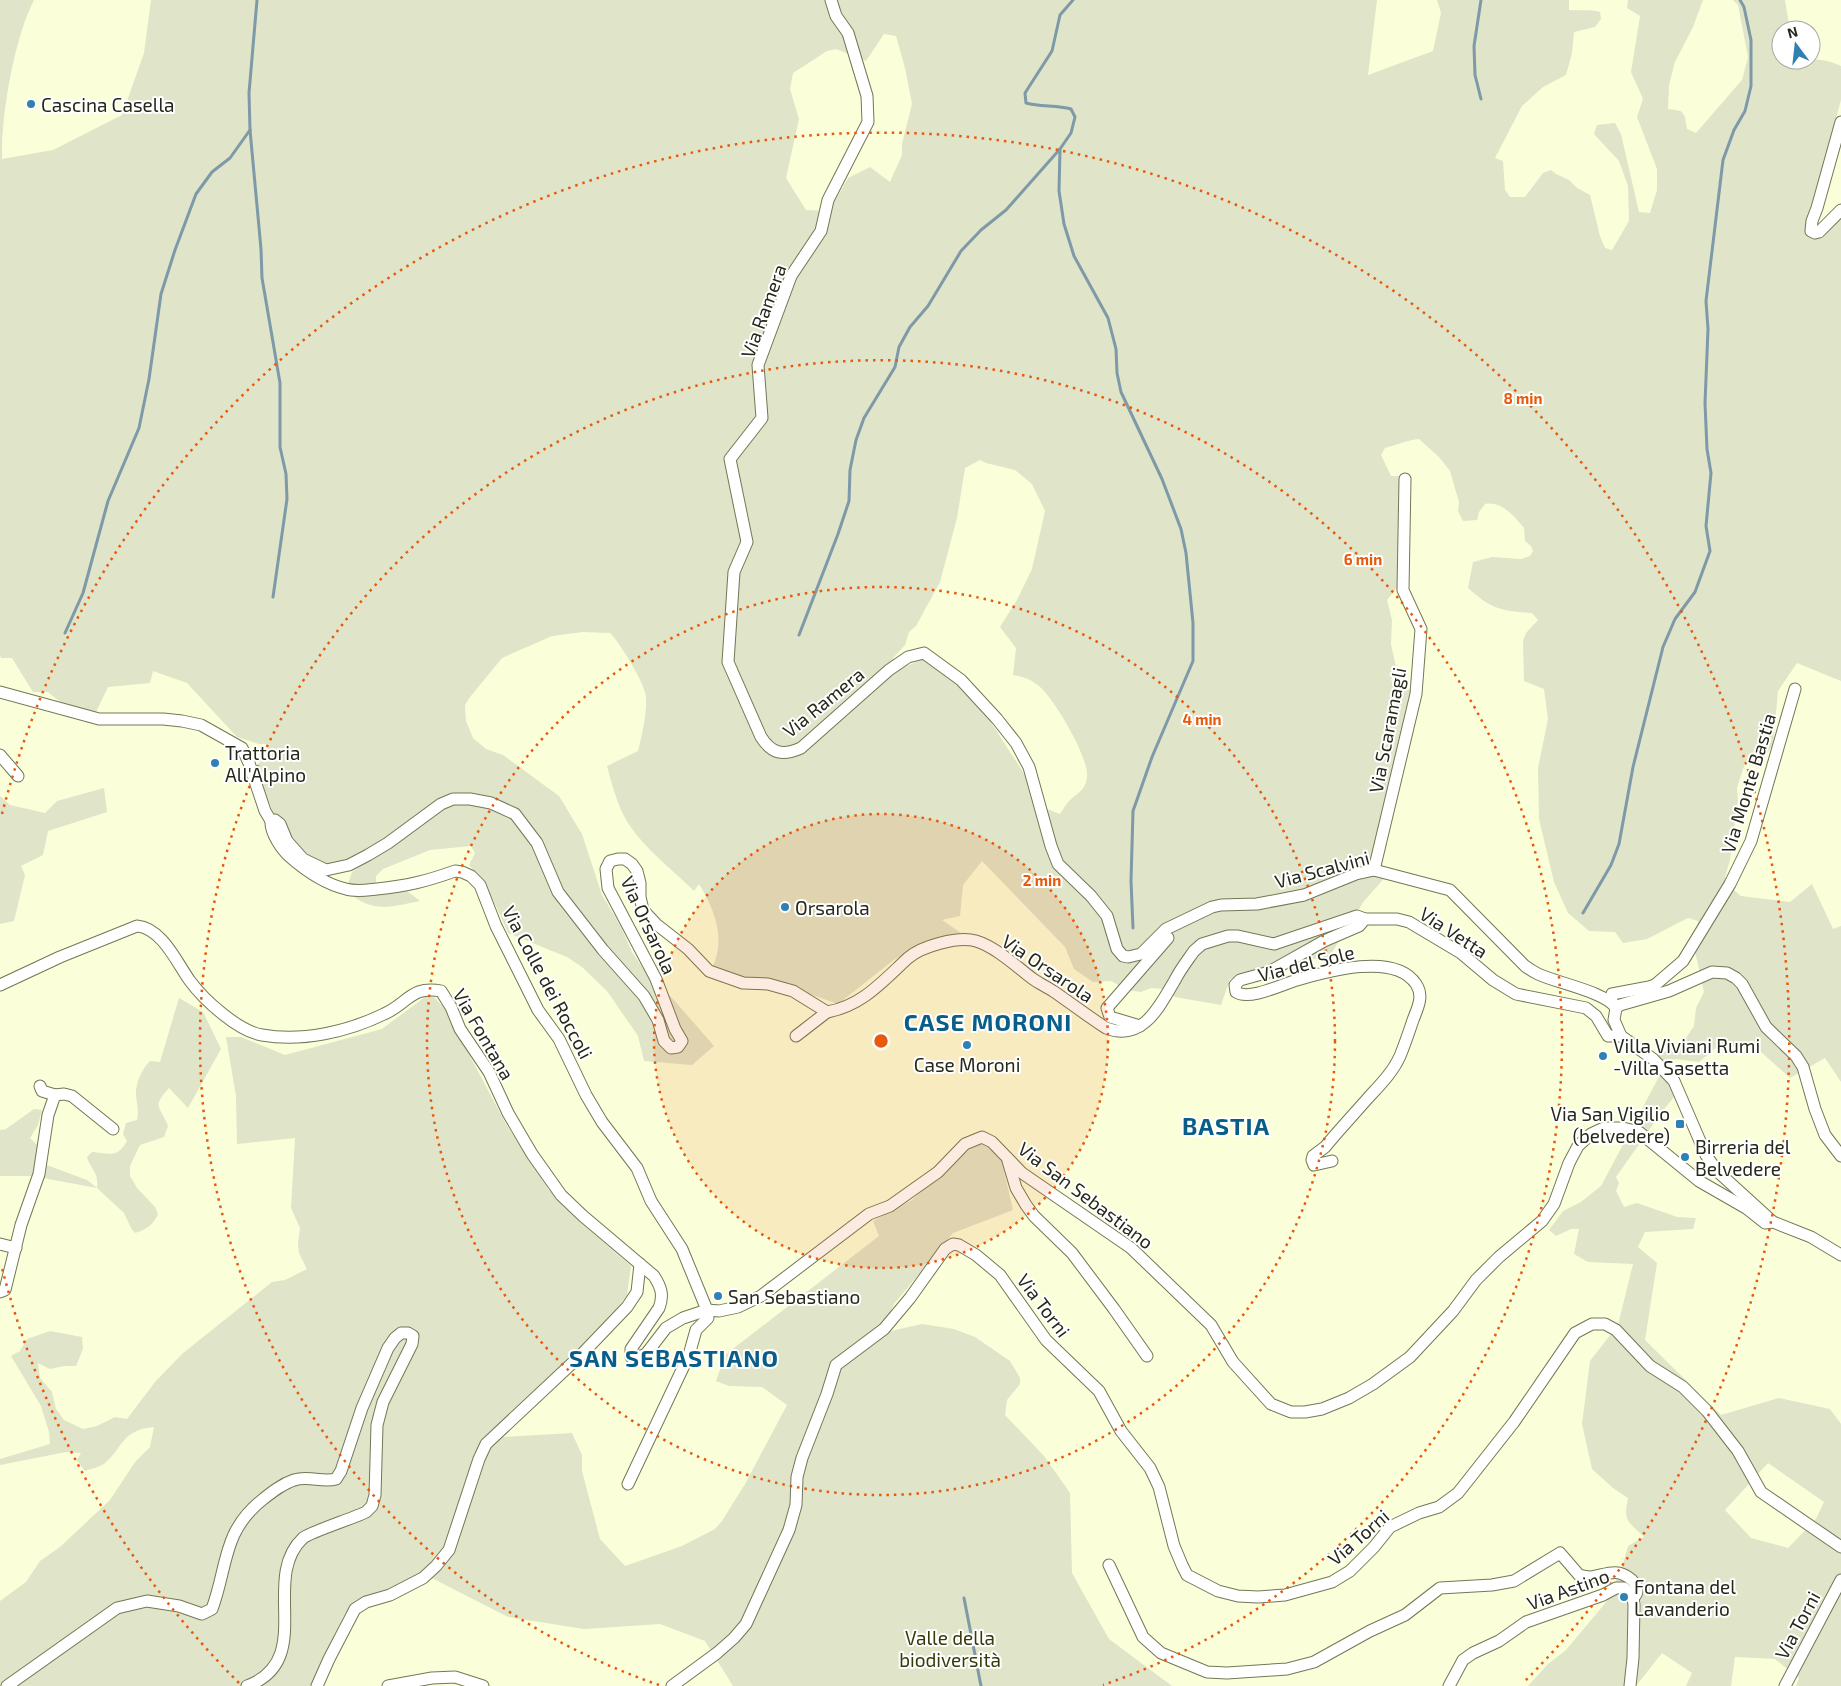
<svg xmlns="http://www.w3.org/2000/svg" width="1841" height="1686" viewBox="0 0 1841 1686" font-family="'Exo 2',sans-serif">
  <rect width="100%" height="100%" fill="#faffd9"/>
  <!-- green -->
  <g fill="#e0e4c8" fill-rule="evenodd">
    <path d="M0,0H34C14,39 1,115 2,159L53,150L122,115L144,53L151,0H1377L1368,75L1433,51L1441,13L1437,0H1569V10C1579,11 1591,9 1600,12L1601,19L1595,27L1574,32L1572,53L1566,75L1543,87L1522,106L1495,158L1503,161L1505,190L1510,197H1525L1543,173L1551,170L1556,174L1569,180L1577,188L1590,195L1600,236L1605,248L1612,250L1629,221L1628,186L1619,161L1594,134L1597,125L1615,123L1621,134L1639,212L1650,213L1657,190V169L1637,117L1643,99L1631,72L1640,16L1627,8L1628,0H1703L1693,27L1675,62L1669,85L1668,109L1681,111L1685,117L1687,129L1696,133L1742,80L1748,57L1738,5L1733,0H1785L1790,30H1781V60C1802,60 1822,56 1841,66V100L1805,231L1822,227L1841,212V681L1797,663L1778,691L1773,745L1757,767L1745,763L1737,788L1738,801L1730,860L1725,877L1734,890L1741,896L1790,902L1812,884L1833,929L1841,926V1082L1825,1058L1790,1078L1761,1052L1739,1047H1717L1699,1062L1675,1059L1669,1066L1682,1087L1661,1113L1616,1177L1619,1183L1616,1191L1624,1207L1637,1203L1677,1217L1696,1218L1693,1229L1645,1232L1638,1247L1657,1263L1645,1340L1721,1415L1779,1398L1830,1409L1841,1424V1686H1796L1799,1678L1775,1659L1735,1657L1731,1686H1686L1692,1673L1662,1653L1636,1686H1528L1548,1664L1566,1650L1607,1601L1623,1564L1628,1546L1644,1537C1628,1521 1623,1522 1628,1498L1613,1488L1592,1469L1582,1424L1590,1361L1618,1325L1633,1264L1588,1262L1574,1254L1579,1229H1571L1556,1236L1549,1230L1563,1211L1581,1202L1601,1186L1662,1071L1646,1057L1680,1047L1694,1026L1696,1008L1704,992L1694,947L1698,921L1688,918L1647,939L1623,943L1615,932L1589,931L1568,913L1554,882L1539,819L1538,768L1548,719L1544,689L1524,681L1523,641L1526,633L1538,620L1532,613C1501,611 1491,609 1468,588L1473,562L1492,557L1521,559L1530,556L1533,551L1531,546L1525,541L1524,528C1514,516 1502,501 1485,504L1479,512L1477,520L1463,521L1458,511L1459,502L1450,471L1439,457L1419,439C1407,440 1397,445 1385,448L1381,455L1391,476H1400L1408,507L1407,534L1397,588L1387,600L1392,620L1391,644L1396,667L1391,680L1395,687L1411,690L1377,852L1371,857L1369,867L1389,873L1364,901L1329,957L1307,960L1243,979H1230L1221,1005L1175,997L1162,989L1151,988L1141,992L1127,990L1111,981L1093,982L1074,969L1065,947L982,861L963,885L960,916L942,920L961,933L950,936L895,959L838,1004L795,989L716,975L712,968C726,939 715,910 699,884L694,891C669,866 636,843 621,810C615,796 611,781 607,766L638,751C642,735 647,713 646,697C645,683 620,643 610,633L583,632L552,636L502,658L470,697L465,705L466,721L473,738L486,749L503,755L559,796L582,834L602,895L621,927L632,952L648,976L673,999L714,1046L692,1065L644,1061L638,1036L607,991L582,967L567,957L508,933C498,909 487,884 469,865L475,853L471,846L430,850L383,869L376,876V886L407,891L420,901C390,907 371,914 346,890L352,872L368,860L330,868L308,856L279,825L258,778V764L266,756L269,744H259L237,737L187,683L153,671L150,683L108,687L96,712C74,709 65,707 48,692H33L12,658H1L0,655ZM884,34L896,36L905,68L912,104L902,144V155L890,182L870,167L848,178L829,211L806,210L786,178L799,119L790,89L793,73L827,51L836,49L866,61ZM980,460L986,463L1015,470L1032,484L1045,511L1032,569L1017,600L1000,627L1016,648L1013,675C1024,677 1032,680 1040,687C1055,700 1090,759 1087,778C1085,791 1077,793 1069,801C1065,805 1063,810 1060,814L1047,809L979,704L926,658L902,668L893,658L905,645L909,632L916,626L940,582L957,518L965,468ZM1768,1463L1824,1502L1816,1519L1788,1548L1751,1538L1725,1510Z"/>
    <path d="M104,788L107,812L48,831L43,855L21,866L25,875L14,921L0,924V796L10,805L45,813L57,801Z"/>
    <path d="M425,997H434L445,1009L506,1124L548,1189L581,1223L631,1266L627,1295L609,1319L572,1360L485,1438L572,1433L582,1455V1471L600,1539L625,1566L682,1546L715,1529L722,1521L745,1484L787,1405L762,1387L729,1386L716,1381L725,1355L879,1236L873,1221L912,1200L970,1149L981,1144L990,1148L1001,1158L1013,1210L953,1233L894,1304L884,1325L882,1333L922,1324L954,1329L975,1337L1010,1361L1020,1378V1384L1007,1400L1005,1415L1044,1456L1070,1493L1072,1573L1109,1639L1172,1686H733L705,1641L660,1624L584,1629L508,1617L422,1573C410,1579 399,1585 387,1590C368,1599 358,1596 344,1615L310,1686H0V1601L26,1582L40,1561L60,1547L110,1500L135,1462L150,1447L154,1427C121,1430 124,1447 104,1464C99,1467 91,1469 85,1471L77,1460L81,1453L66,1452L0,1465V1459L50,1444L49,1432L41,1406L11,1356L20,1351L27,1339L50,1331L82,1337L83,1349L76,1366H64L50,1369L38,1363L40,1378L52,1392L56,1409L64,1420L83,1429L97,1426L115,1417L127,1419L155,1382L182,1354L272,1282L285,1280L307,1269L299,1253L298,1244L300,1228L291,1208L295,1138L237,1144L236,1096L226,1037H241L285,1055L382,1029Z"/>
    <path d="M179,998L203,1012L221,1049L188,1108L169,1088C151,1108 160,1105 168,1126L164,1137L140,1145L130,1166V1176L137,1188L155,1207L158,1214C154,1224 146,1230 135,1233L131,1228L124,1213L97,1188L32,1176H0V1130L6,1129L34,1109L42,1110L38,1125L30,1138L38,1146L36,1161L87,1180L97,1188C99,1171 91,1171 87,1157L92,1152C109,1153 117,1159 127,1141L123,1134L126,1123L137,1120C139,1110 137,1105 136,1095C135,1084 142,1069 150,1061L160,1062Z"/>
  </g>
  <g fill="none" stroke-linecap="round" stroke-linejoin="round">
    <!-- stream -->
    <g stroke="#7e99a7" stroke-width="3">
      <path d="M257,0L249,93L250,130L261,249L262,278L280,383V447L286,474L287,499L273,597"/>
      <path d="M1481,99L1475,75L1474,46L1481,0"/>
      <path d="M1060,149L1059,191L1064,224L1074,256L1108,318L1116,349L1117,373L1121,392L1162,479L1181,529L1186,553L1193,623V661L1152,757L1133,811L1131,881L1133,928"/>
      <path d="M65,633L83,593L108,501L139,428L149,379L161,294L175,250L196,194L212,172L230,158L250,130"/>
      <path d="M799,635L838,534L849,501L850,470L856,440L864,418L895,367L899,347L910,327L928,306L961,251L981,230L1006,210L1060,149L1071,133L1075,117L1071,109C1056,105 1041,107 1026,103L1025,93L1052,51L1060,15L1073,0"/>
      <path d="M1583,913L1611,865L1619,844L1633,767L1663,647L1675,619L1695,592L1710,551L1706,526L1711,473L1707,449L1705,403L1708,329L1706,301L1723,160L1734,130L1745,111L1751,86V40L1744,7L1740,0"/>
      <path d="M964,1598L981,1686"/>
    </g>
    <!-- street casing -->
    <g stroke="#737756" stroke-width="13">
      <g id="street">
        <path d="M831,0L836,16L848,33L867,96L868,122L828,200L821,231L791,276L758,365L762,418L730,459L747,542L734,572L728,662L761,737C772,754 783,756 801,748L889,670L908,657L924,653L961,680L997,719L1016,743L1029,767L1051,846L1058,864L1091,896L1107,916L1117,949L1123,956L1128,957L1141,954L1166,929L1212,907L1221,905L1257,904L1304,895L1356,874L1374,870L1450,890L1525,966C1529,969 1534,972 1538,974C1557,983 1606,992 1616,1008"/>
        <path d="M1841,122L1817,208L1812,221L1811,231L1815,233L1819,232L1841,210"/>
        <path d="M0,692L99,719H163L182,721L201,725L242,748L249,763L265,811L271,821C270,832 281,849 290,857C306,871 325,884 346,889C356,892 367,890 377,889C407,886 427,881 455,871L462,872L471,876L480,885L496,926L538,1010L559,1039L586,1095L602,1122L637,1168L651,1201L682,1249L707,1310L708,1318L696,1330L689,1355L628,1484"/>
        <path d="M0,755L18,776"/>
        <path d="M271,821L275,820L280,824L287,841L303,859L326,870L349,865L368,855L388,843L441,804L453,799H470L491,803L515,814L537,843L558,892L603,950L644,996L658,1020L664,1041L671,1048L678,1047L682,1041L675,1029L656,979L608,888L606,869L610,861L618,859H625L632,864L637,871L640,883V897L643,910L656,924L688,949L709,971L743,983L768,984L793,991L827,1012C862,1006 883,981 908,958C922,946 958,936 976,941C996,947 1017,967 1033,979C1040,984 1049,988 1056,993C1073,1005 1089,1017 1106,1028C1143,1042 1159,1007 1175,980C1180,970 1187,961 1194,951L1202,944L1228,936H1238L1274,944L1357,916L1365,919H1397L1409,922L1461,953L1493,980L1516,994L1586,1008L1596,1016L1608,1036H1621"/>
        <path d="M1374,870L1416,694L1421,629L1403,590L1405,479"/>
        <path d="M0,985L60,957L137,926C162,928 177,963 190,981C204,1000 238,1031 262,1035C302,1042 347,1032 384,1014C407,1004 412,985 441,991L451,1007L460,1029L489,1072L508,1113L532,1154L561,1195L583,1216L654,1276C661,1287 664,1295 659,1308L631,1349V1357L634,1359L646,1354L666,1328L683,1318L707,1310L719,1311L738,1307L761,1296L869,1214L890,1206L938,1172L965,1144L982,1137L992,1142L1022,1173L1131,1248L1211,1325L1233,1362L1271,1404L1291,1412H1305L1322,1409L1349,1398L1373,1384L1410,1357L1453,1311L1476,1280L1499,1257L1542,1221L1554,1204L1569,1163L1578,1146L1591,1134L1604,1128H1623L1639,1132L1699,1181L1746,1208L1765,1223L1773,1222"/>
        <path d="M1613,1004L1611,998L1612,994L1649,987L1655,985L1683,961L1730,884L1751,841L1795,689"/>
        <path d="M1616,1008L1614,1020L1621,1036L1653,1059L1674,1081L1706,1155L1717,1171L1773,1222L1811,1237L1841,1255"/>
        <path d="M1616,1008L1620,1005L1669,991L1712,972L1727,973L1736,978L1742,984L1766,1027L1796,1056L1803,1067L1815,1109L1825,1135L1841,1156"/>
        <path d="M1140,1026L1110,1017L1107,1008L1168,938"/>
        <path d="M796,1036L827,1012"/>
        <path d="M40,1086L42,1091L55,1095"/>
        <path d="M1008,1161L1016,1188L1026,1205L1034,1216L1072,1253L1114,1309L1147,1356"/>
        <path d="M1332,1161L1314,1165L1312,1160L1313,1156L1325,1147C1339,1130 1354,1114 1368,1098C1380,1085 1393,1072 1400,1056C1405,1044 1409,1032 1413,1020C1418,1007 1424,996 1416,984C1395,952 1328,971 1297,980C1283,984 1249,1001 1236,992L1235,985L1240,980L1269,972L1324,941L1359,926L1365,919"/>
        <path d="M0,1244L16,1248"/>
        <path d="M0,1292L5,1290L21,1225L39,1174L48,1115L55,1095L64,1094L72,1096L113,1129"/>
        <path d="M1109,1565L1143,1637L1161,1653L1207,1672L1227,1673L1287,1669L1314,1662L1370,1631L1405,1615L1440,1588L1492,1585L1514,1581L1560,1553L1579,1575C1582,1576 1587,1577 1591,1577C1600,1576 1610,1571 1619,1573C1630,1576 1644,1588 1633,1598"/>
        <path d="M7,1686L117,1608L147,1601L179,1606L202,1614L212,1609C228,1566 222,1532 262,1500C272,1492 282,1484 294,1480C309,1475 322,1483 336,1479L341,1471L362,1408L388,1348L395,1338L401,1333H408L413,1336L412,1344L383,1402L377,1425L375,1495L372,1506L366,1512C354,1518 310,1532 303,1538C259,1579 317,1660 247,1686"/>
        <path d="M317,1686L329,1659L355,1609L366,1602L390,1595L423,1578L436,1566L449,1550L479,1459L486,1444L582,1354L627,1307L637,1292L640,1264"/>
        <path d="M388,1686L432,1678L455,1677L483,1686"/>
        <path d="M672,1686L717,1653L734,1638L746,1624L789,1530L796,1505L797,1477L802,1458L827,1394L836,1365L884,1329L910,1298L945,1249L953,1244L959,1245L976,1255L1000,1275L1046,1340L1099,1391L1121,1431L1150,1468L1159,1487L1174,1546L1182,1565L1187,1575L1218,1591L1238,1596L1258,1597L1285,1595L1332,1582L1350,1571L1374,1547L1390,1527L1419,1513L1439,1507L1458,1493L1514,1422L1575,1333L1592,1324H1605L1616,1330L1650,1366L1683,1387L1707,1411L1738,1451L1761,1492L1841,1547"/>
        <path d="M1449,1686L1463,1660L1473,1653L1499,1641L1526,1622L1603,1595L1616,1588H1624L1633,1598L1634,1605L1633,1658L1630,1686"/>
        <path d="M1785,1686L1841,1580"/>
      </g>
    </g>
    <!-- street -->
    <use href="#street" stroke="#fff" stroke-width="11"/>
  </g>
  <!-- distance rings -->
  <circle cx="881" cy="1041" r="227" fill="#e8590c" fill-opacity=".12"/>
  <g fill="none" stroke="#e8590c" stroke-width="2.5" stroke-dasharray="2.5 5">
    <circle cx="881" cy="1041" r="227"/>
    <circle cx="881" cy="1041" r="454"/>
    <path d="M659 1685A681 681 0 1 1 1103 1685"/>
    <path d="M239 1683A908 908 0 0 1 2 1268M2 814A908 908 0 1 1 1523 1683"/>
  </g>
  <!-- markers -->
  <g fill="#2f81b2" stroke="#fff" stroke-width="2">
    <circle cx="31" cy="104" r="5"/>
    <circle cx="215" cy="763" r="5"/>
    <circle cx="785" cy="907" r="5"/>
    <circle cx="967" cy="1045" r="5"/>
    <circle cx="1603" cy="1056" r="5"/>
    <rect x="1675" y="1119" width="10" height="10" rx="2.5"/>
    <circle cx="1685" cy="1157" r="5"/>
    <circle cx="718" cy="1296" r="5"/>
    <circle cx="1624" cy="1597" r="5"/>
  </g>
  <g text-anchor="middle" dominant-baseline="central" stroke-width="4" stroke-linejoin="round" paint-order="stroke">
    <!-- poi labels -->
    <g font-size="19" fill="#26281a" stroke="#fff" text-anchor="start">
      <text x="41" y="104">Cascina Casella</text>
      <text x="225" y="752">Trattoria<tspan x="225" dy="22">All'Alpino</tspan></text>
      <text x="795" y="907">Orsarola</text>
      <text x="1613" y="1045">Villa Viviani Rumi<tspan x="1613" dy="22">-Villa Sasetta</tspan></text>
      <text x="967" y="1064" text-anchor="middle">Case Moroni</text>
      <text x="1670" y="1113" text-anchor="end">Via San Vigilio<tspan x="1670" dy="22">(belvedere)</tspan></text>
      <text x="1695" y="1146">Birreria del<tspan x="1695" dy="22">Belvedere</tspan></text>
      <text x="728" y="1296">San Sebastiano</text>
      <text x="1634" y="1586">Fontana del<tspan x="1634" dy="22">Lavanderio</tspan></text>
    </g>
    <!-- street labels -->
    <g font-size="19" fill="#26281a" stroke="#fff">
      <text transform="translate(763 311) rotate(-70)">Via Ramera</text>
      <text transform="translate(823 702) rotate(-39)">Via Ramera</text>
      <text transform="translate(1387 730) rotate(-79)">Via Scaramagli</text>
      <text transform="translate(1748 783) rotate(-73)">Via Monte Bastia</text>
      <text transform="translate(1322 869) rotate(-15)">Via Scalvini</text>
      <text transform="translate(649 925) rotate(65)">Via Orsarola</text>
      <text transform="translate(1454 932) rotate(33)">Via Vetta</text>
      <text transform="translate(1306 963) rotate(-14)">Via del Sole</text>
      <text transform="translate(1048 968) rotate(34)">Via Orsarola</text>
      <text transform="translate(548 982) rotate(62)">Via Colle dei Roccoli</text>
      <text transform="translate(484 1034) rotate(60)">Via Fontana</text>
      <text transform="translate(1086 1195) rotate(37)">Via San Sebastiano</text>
      <text transform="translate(1044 1305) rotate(53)">Via Torni</text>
      <text transform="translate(1358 1537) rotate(-41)">Via Torni</text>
      <text transform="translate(1568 1589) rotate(-20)">Via Astino</text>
      <text transform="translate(1797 1625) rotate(-62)">Via Torni</text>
    </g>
    <!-- park labels -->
    <g font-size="19" fill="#373a08" stroke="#fff">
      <text x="950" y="1637">Valle della<tspan x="950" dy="22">biodiversità</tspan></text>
    </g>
    <!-- district labels -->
    <g font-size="24" font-weight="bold" letter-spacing="1" fill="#095e89" stroke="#fff">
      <text x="988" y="1021">CASE MORONI</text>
      <text x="1226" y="1125">BASTIA</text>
      <text x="674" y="1357">SAN SEBASTIANO</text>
    </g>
  </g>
  <circle cx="881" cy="1041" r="8" fill="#e8590c" stroke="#fff" stroke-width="2.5"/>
  <g font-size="15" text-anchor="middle" font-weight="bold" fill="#e8590c" stroke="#fff" stroke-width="4" stroke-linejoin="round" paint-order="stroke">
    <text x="1523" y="404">8 min</text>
    <text x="1363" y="565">6 min</text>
    <text x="1202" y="725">4 min</text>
    <text x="1042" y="886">2 min</text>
  </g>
  <!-- north arrow -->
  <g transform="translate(1796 45) rotate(345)"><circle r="24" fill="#ffffff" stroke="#a8a9a3"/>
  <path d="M0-4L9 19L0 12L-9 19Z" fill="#2f81b2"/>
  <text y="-8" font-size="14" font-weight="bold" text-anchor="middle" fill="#26281a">N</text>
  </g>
</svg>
